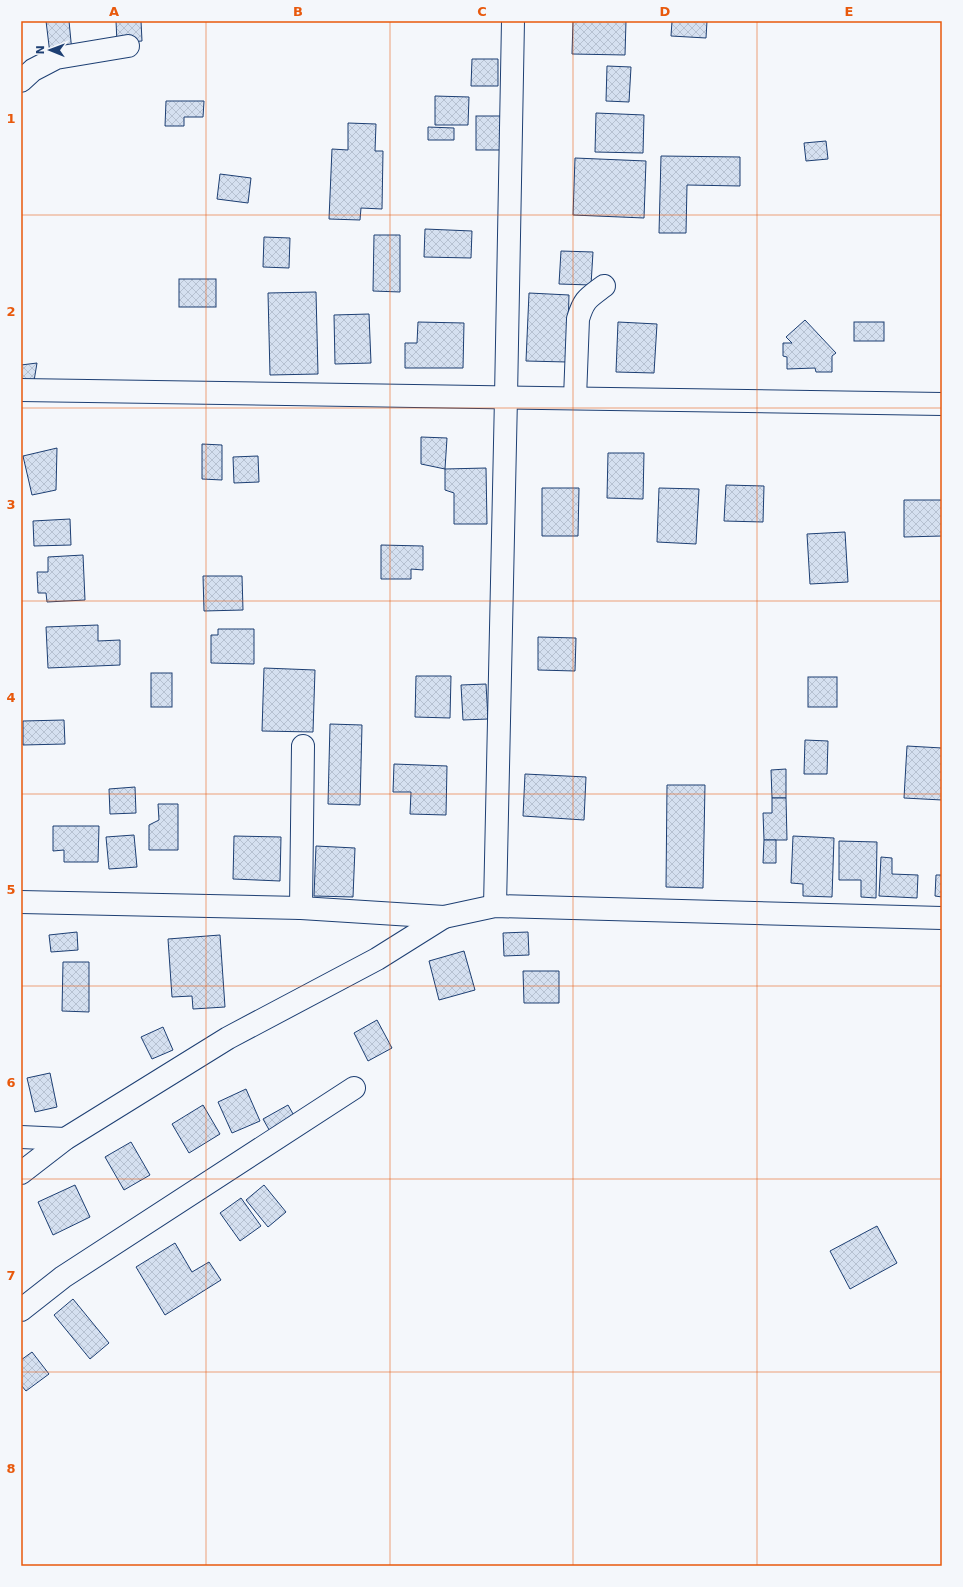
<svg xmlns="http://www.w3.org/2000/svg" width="963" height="1587" viewBox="0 0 963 1587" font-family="'DejaVu Sans',sans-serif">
  <defs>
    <pattern id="building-cross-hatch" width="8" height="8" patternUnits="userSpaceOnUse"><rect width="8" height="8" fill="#d5e0f0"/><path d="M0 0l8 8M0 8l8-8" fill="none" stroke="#b6c1d1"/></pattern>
  </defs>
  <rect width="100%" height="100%" fill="#f4f7fb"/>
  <!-- building -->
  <g fill="url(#building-cross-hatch)" stroke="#1d3f73">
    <path d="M46,21H69L72,52L50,54Z"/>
    <path d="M116,21H141L142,41L117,43Z"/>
    <path d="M573,21H626L625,55L572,54Z"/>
    <path d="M672,21H707L706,38L671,36Z"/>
    <path d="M472,59H498V86H471Z"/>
    <path d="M607,66L631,67L629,102L606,101Z"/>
    <path d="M435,96L469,97L468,125H435Z"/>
    <path d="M166,101H204L203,117H184V126H165Z"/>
    <path d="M596,113L644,115L643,153L595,152Z"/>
    <rect x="476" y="116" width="25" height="34"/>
    <path d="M348,123L376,124L375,151H383L382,209L361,208L360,220L329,219L332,149L348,150Z"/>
    <path d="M428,127L454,128V140H428Z"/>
    <path d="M826,141L828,159L806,161L804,143Z"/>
    <path d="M661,156L740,157V186L687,185L686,233H659Z"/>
    <path d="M575,158L646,161L644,218L573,215Z"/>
    <path d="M220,174L251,178L248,203L217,199Z"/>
    <path d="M425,229L472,231L471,258L424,257Z"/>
    <path d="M374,235H400V292L373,291Z"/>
    <path d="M264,237L290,238L289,268L263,267Z"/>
    <path d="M561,251L593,252L591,285L559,284Z"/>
    <rect x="179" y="279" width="37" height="28"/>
    <path d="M316,292L318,374L270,375L268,293Z"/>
    <path d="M529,293L569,295L567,362L526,361Z"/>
    <path d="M369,314L371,363L335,364L334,315Z"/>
    <path d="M805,320L836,353L832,356V372H816L815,368L787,369V357L783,356V343H792L786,337Z"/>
    <path d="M418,322L464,323L463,368H405V343H417Z"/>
    <path d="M618,322L657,324L654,373L616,372Z"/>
    <rect x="854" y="322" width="30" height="19"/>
    <path d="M37,363L34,381L21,383V365Z"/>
    <path d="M421,437L447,438L445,469L421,464Z"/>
    <path d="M202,444L222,445V480L202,479Z"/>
    <path d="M57,448L56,490L32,495L23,456Z"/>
    <path d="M608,453H644L643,499L607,498Z"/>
    <path d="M258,456L259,482L234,483L233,457Z"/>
    <path d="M486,468L487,524H454V493L445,490V469Z"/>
    <path d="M726,485L764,486L763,522L724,521Z"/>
    <path d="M542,488H579L578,536H542Z"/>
    <path d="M659,488L699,489L696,544L657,542Z"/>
    <path d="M904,500H942V536L904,537Z"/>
    <path d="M70,519L71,545L34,546L33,521Z"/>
    <path d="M845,532L848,582L810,584L807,534Z"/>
    <path d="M381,545L423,546V570L411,569V579H381Z"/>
    <path d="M83,555L85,600L47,602L46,593H38L37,572H48V557Z"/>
    <path d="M203,576H242L243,610L204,611Z"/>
    <path d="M98,625V641L120,640V665L48,668L46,627Z"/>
    <path d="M218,629H254V664L211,663V635H218Z"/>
    <path d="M538,637L576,638L575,671L538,670Z"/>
    <path d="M264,668L315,670L313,732L262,731Z"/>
    <rect x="151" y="673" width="21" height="34"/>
    <path d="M416,676H451L450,718L415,717Z"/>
    <rect x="808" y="677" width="29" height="30"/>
    <path d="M486,684L488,719L463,720L461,685Z"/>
    <path d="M64,720L65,744L23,745V721Z"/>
    <path d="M330,724L362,725L360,805L328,804Z"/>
    <path d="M805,740L828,741L827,774H804Z"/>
    <path d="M907,746L942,748V800L904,798Z"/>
    <path d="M394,764L447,766L446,815L410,814L411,792H393Z"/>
    <path d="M786,769V798H772L771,770Z"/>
    <path d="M525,774L586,777L584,820L523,816Z"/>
    <path d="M667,785H705L703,888L666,887Z"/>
    <path d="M135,787L136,813L110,814L109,789Z"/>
    <path d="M772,798H786L787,840H764L763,813H772Z"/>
    <path d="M158,804H178V850H149V825L159,820Z"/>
    <path d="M53,826H99L98,862H64V850L53,851Z"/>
    <path d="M134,835L137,867L109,869L106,837Z"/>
    <path d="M234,836L281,837L280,881L233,879Z"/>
    <path d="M793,836L834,838L832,897L803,896V884L791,883Z"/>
    <path d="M764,840H776V863H763Z"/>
    <path d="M839,841L877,842L876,898L861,897V880H839Z"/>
    <path d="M316,846L355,848L353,897L314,896Z"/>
    <path d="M881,857L892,858V874L918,875L917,898L879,896Z"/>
    <path d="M936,875H942V897L935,896Z"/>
    <path d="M77,932L78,950L51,952L49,935Z"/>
    <path d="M528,932L529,955L504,956L503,933Z"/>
    <path d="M220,935L225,1007L193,1009L192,996L172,997L168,939Z"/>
    <path d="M464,951L475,990L439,1000L429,961Z"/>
    <path d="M63,962H89V1012L62,1011Z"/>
    <path d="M523,971H559V1003H524Z"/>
    <path d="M377,1020L392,1048L368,1061L354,1033Z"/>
    <path d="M163,1027L173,1050L152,1059L141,1037Z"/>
    <path d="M50,1073L57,1107L35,1112L27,1078Z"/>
    <path d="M246,1089L260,1121L232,1133L218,1102Z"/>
    <path d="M203,1105L220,1134L189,1153L172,1124Z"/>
    <path d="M288,1105L297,1121L272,1135L263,1119Z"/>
    <path d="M131,1142L150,1175L124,1190L105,1157Z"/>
    <path d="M75,1185L90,1217L53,1235L38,1202Z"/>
    <path d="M264,1185L286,1212L268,1227L246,1200Z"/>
    <path d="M241,1198L261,1226L240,1241L220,1213Z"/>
    <path d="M877,1226L897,1263L850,1289L830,1251Z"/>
    <path d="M175,1243L192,1272L209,1262L221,1280L165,1315L136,1267Z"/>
    <path d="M73,1299L109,1343L90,1359L54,1315Z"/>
    <path d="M32,1352L49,1374L26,1391L21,1385V1360Z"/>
  </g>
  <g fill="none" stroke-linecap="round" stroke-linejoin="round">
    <!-- minor casing -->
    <g stroke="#1d3f73" stroke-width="24">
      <g id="minor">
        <path d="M21,81L33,70L56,58L128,46"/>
        <path d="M575,398L578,319C584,299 588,298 604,286"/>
        <path d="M21,902L301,908L444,917L495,906L942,918"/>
        <path d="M495,906L506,397"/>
        <path d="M301,908L303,746"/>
        <path d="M21,1137L65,1139"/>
        <path d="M21,1173L65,1139L228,1038L377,959L444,917"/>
        <path d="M21,1310L63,1277L354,1088"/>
      </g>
    </g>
    <!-- tertiary casing -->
    <g stroke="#1d3f73" stroke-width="24">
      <g id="tertiary">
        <path d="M21,390L942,404"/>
        <path d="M506,397L513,21"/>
      </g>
    </g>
    <!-- minor -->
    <use href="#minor" stroke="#f4f7fb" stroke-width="22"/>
    <!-- tertiary -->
    <use href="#tertiary" stroke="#f4f7fb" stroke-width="22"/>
  </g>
  <!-- grid -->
  <path fill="none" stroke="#e8590c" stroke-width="1" stroke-opacity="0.55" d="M206,21V1566M390,21V1566M573,21V1566M757,21V1566M21,215H942M21,408H942M21,601H942M21,794H942M21,986H942M21,1179H942M21,1372H942"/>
  <!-- border -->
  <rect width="963" height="1587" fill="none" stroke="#f4f7fb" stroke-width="44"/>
  <!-- north arrow -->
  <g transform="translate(50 50) rotate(271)" stroke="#f4f7fb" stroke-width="3" paint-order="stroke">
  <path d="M0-3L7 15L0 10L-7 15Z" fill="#1d3f73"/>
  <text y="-6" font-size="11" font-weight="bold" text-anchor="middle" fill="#1d3f73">N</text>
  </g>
  <rect x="22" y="22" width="919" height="1543" fill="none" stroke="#e8590c" stroke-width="1.5"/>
  <g font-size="13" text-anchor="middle" font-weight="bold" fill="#e8590c">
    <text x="114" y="16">A</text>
    <text x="298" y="16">B</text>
    <text x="482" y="16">C</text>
    <text x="665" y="16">D</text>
    <text x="849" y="16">E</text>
    <text x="11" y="123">1</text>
    <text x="11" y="316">2</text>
    <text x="11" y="509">3</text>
    <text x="11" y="702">4</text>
    <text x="11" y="894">5</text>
    <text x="11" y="1087">6</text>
    <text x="11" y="1280">7</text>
    <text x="11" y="1473">8</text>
  </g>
</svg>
